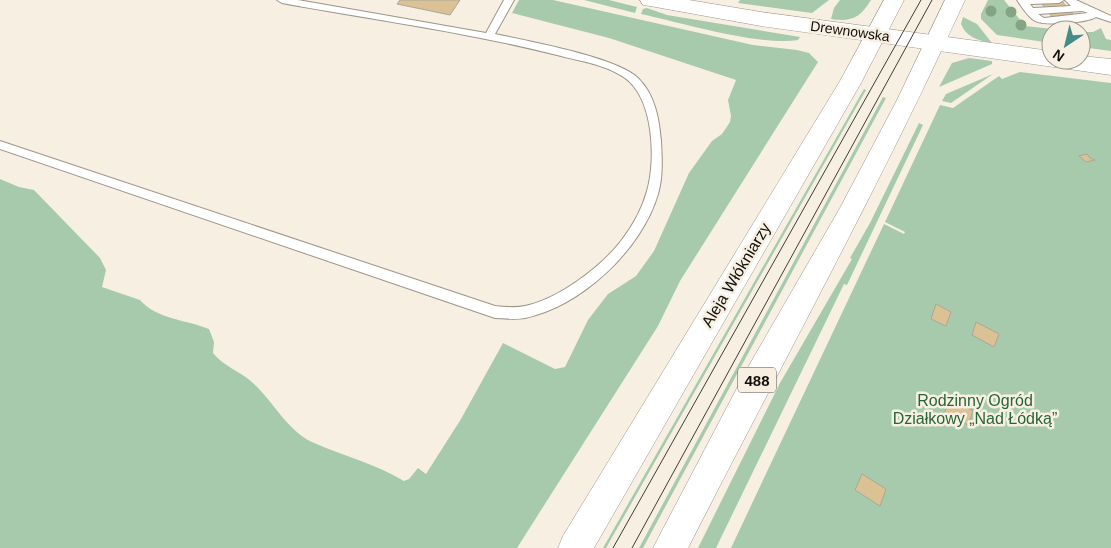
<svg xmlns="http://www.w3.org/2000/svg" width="1111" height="548" viewBox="0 0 1111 548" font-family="Helvetica,sans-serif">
  <rect width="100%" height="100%" fill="#f7f0e2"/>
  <!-- green -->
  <g fill="#a7caad">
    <path d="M519,0H553L753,45L797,50L809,53L818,62L680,281L658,326L517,548H0V179L19,187L34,190L100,258L106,270L102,287L140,300C156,319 187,320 209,329L214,342L213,353C223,366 240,371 253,383C273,401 287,430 312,442C343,456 374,463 404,481L409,479L418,468L426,474L461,419L503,343L555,369L565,367L588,320L608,294L636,276L654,251L689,173L712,141L722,134L730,122L731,116L728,100L736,80L609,38L512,13Z"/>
    <path d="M584,0H609L637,7L635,13Z"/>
    <path d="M740,0H829L812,13L738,3Z"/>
    <path d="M840,0H871C860,18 851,22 831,19L834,8Z"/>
    <path d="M988,0H1004L1025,26L1062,30H1051V43L997,35L981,19V14Z"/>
    <path d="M647,8L667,15L800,37L798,40C758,46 682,23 641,14L643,9Z"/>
    <path d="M963,17L977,24L992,43C979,41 966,37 961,24Z"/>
    <path d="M1101,28L1106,39L1111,40V51L1081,47V32H1093Z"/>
    <path d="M969,58L992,61V64L939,87L952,63Z"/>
    <path d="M1020,72L1111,83V548H731L884,224L904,234L905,232L885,222L940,105L953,108L999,76L1002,79Z"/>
    <path d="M993,74L951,103L942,101L946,94Z"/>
    <path d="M864,89L866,90L606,548H603Z"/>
    <path d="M883,97L886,98L643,548H639Z"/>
    <path d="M919,123L923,125L847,285L844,284L716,548H698L780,383L852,259L850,258L870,223Z"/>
  </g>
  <!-- building -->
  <g fill="#dbc295" stroke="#ada699">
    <path d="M400,0H460L450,15L397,4Z"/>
    <path d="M1039,0H1061L1079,21L1057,23Z"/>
    <path d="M1087,154L1090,158L1095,160L1086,162L1079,156Z"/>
    <path d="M936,304L951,312L946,326L931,319Z"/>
    <path d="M976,322L999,334L994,347L972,335Z"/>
    <path d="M950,398L973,411L968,425L959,420L957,425L943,417Z"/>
    <path d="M862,474L886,489L880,506L855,490Z"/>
  </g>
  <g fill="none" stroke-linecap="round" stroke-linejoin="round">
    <!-- lane casing -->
    <g stroke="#9b9488" stroke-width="2">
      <g id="lane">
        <path d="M277,0H298L486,33L504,0H514L495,34C528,41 616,57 638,78C655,95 659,118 661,141C662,158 663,177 658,194C642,249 582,306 525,318C515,320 505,318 495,318L0,149V141L495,306C505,307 515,308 525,306C558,299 600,268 621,241C632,227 642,209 647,191C656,160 654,99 625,78C605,64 579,61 557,55C466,32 374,20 282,3Z"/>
        <path d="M1017,0H1064L1059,3L1030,4L1033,8L1071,6L1065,0H1076L1111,16V22L1096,17C1087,23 1044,26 1035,21C1028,17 1022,7 1017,0ZM1082,11L1088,13L1044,18L1038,14Z"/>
      </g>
    </g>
    <!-- secondary casing -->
    <g stroke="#9b9488" stroke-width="1">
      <path id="secondary" d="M640,0H689L761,12L1051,51V60H1081V56L1111,59V75L761,26L650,6L643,5Z"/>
    </g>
    <!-- primary casing -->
    <g stroke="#9b9488" stroke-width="1">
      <g id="primary">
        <path d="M884,0H904L861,83L594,548H558L563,536L840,81Z"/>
        <path d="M945,0H965C880,186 781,365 688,548H653L747,369L840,208L897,100Z"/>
      </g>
    </g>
    <!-- lane -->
    <use href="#lane" fill="#fff" fill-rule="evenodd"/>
    <!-- secondary -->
    <use href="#secondary" fill="#fff" fill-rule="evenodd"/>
    <!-- primary -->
    <use href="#primary" fill="#fff" fill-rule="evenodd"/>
    <!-- tram -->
    <g stroke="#3f3c36" stroke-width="1">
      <path d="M613,548L921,0"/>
      <path d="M632,548L932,0"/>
    </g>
  </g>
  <!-- trees -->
  <g fill="#85a484">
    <circle cx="991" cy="11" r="5.5"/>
    <circle cx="1011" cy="12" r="5.5"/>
    <circle cx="1021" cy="25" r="5.5"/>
  </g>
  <g text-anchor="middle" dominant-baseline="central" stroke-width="5" stroke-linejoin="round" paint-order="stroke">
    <!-- far-street labels -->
    <g font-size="14" fill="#12100c" stroke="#f7f0e2">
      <text transform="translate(850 31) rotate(8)">Drewnowska</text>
    </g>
    <!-- shield labels -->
    <rect fill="#f7f0e2" stroke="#57534c" stroke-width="1" x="738" y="367.5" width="38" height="25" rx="4"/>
    <g font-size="15" font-weight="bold" fill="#12100c">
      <text x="757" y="380">488</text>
    </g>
    <!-- street labels -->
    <g font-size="16" fill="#12100c" stroke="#f7f0e2">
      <text transform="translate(736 275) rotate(-59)">Aleja Włókniarzy</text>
    </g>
    <!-- park labels -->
    <g font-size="16" fill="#276538" stroke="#f7f0e2">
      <text x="975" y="400">Rodzinny Ogród<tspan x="975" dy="18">Działkowy „Nad Łódką”</tspan></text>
    </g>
  </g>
  <!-- north arrow -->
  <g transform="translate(1066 45) rotate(215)"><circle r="24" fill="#f7f0e2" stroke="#9b968c"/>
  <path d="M0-4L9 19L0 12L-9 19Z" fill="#468c86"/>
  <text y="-8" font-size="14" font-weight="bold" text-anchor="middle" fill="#12100c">N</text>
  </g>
</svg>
